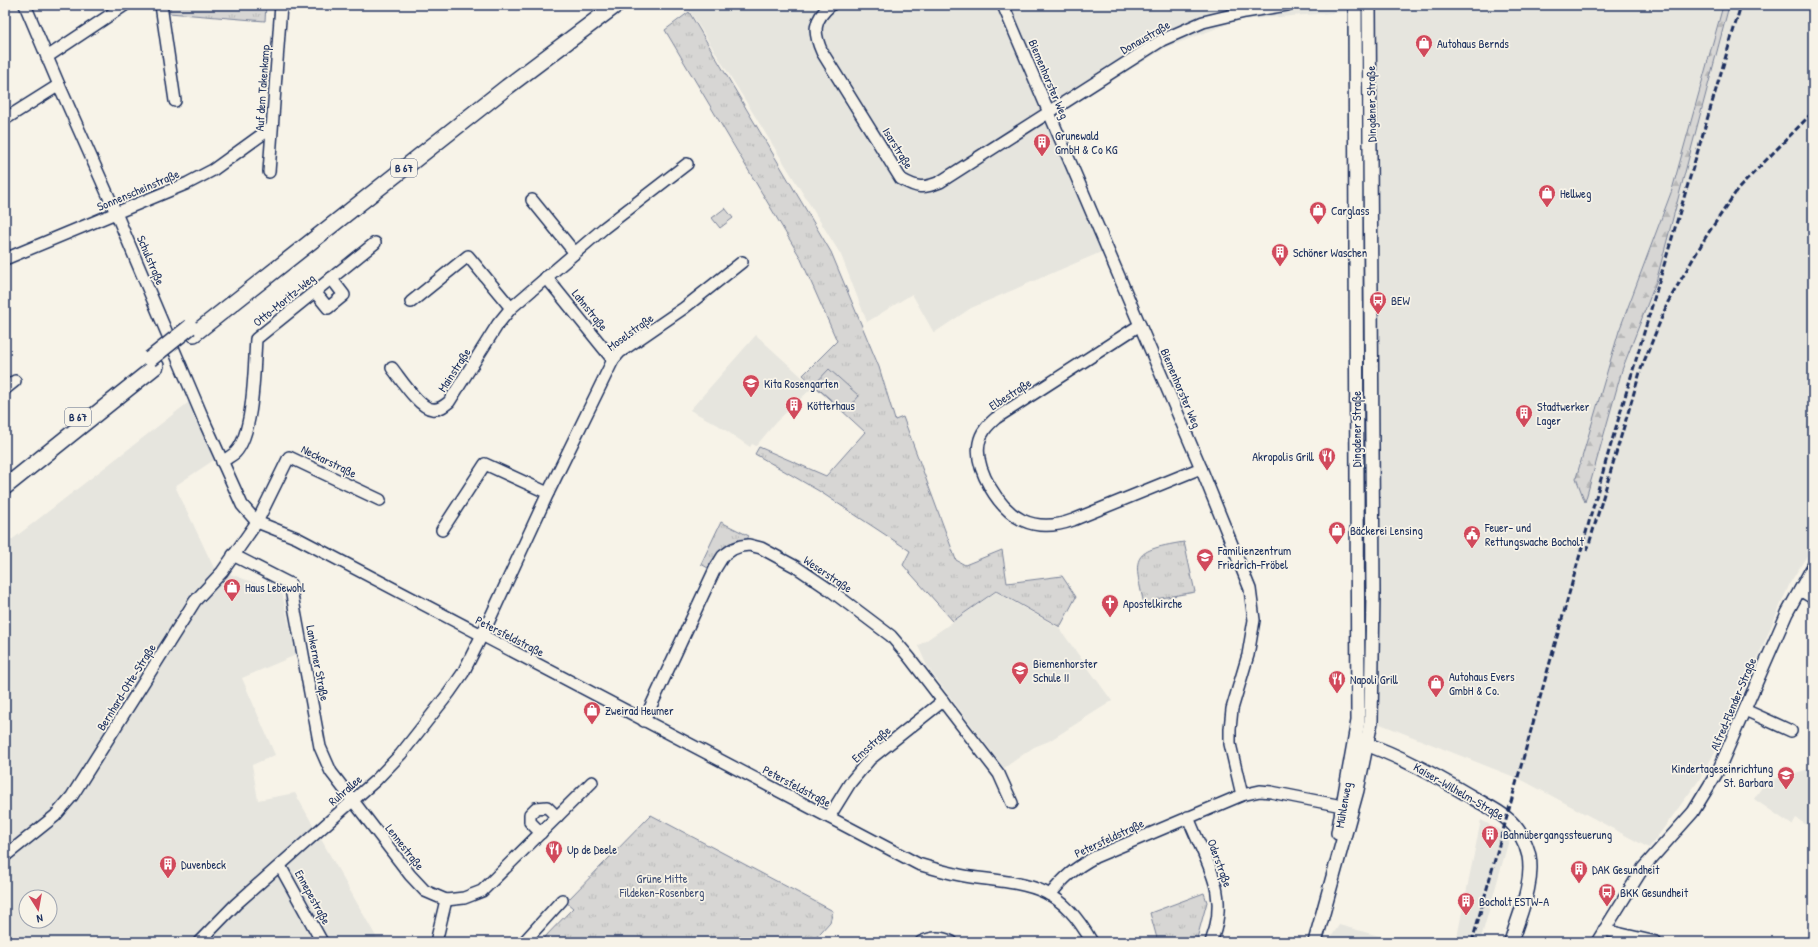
<svg xmlns="http://www.w3.org/2000/svg" width="1818" height="947" viewBox="0 0 1818 947" font-family="'Patrick Hand',sans-serif">
  <defs>
    <pattern id="grass-tufts" width="24" height="20" patternUnits="userSpaceOnUse"><rect width="24" height="20" fill="#d7d6d4"/><path d="M3 7l-1-3M5 7V3M7 7l1-3M15 17l-1-3M17 17v-4M19 17l1-3" fill="none" stroke="#b8b8b8"/></pattern>
    <pattern id="forest-firs" width="22" height="20" patternUnits="userSpaceOnUse"><rect width="22" height="20" fill="#d7d6d4"/><path d="M5 1l3.5 6h-7zM16 11l3.5 6h-7z" fill="#b8b8b8"/></pattern>
  </defs>
  <rect width="100%" height="100%" fill="#f7f3e8"/>
  <filter id="ink" filterUnits="userSpaceOnUse"><feTurbulence type="fractalNoise" baseFrequency=".025" numOctaves="2"/><feDisplacementMap in="SourceGraphic" scale="8" xChannelSelector="R" yChannelSelector="G"/><feConvolveMatrix kernelMatrix="1 2 1 2 8 2 1 2 1" color-interpolation-filters="sRGB"/></filter>
  <g filter="url(#ink)">
    <!-- built -->
    <g fill="#e6e5de" fill-rule="evenodd">
      <path d="M686,5H1813V546L1790,583L1724,736L1699,780L1649,848L1522,780L1360,716L1357,11L1238,20L1165,48L1052,118L1106,250L971,308L934,333L912,294L867,322L841,255Z"/>
      <path d="M756,335L813,387L776,422L756,446L752,444L750,447L718,425L690,410Z"/>
      <path d="M189,402L214,460L175,486L214,568L282,593L296,655L242,678L275,755L252,765L258,800L295,793L379,942H5V545ZM26,897H50V921H26Z"/>
      <path d="M996,592L1059,628L1112,701L1049,741L1034,747L1004,768L928,668L918,646Z"/>
      <path d="M1813,768V829L1796,818L1792,825L1754,799L1766,781Z"/>
      <path d="M1481,820L1500,830L1509,840L1480,942H1456Z"/>
      <path d="M1339,925L1401,942H1328Z"/>
    </g>
    <!-- grass -->
    <g fill="url(#grass-tufts)" stroke="#798299">
      <path d="M171,5H266L265,21L169,13Z"/>
      <path d="M689,12L831,252L879,367L895,420L903,417L956,560L965,565L1002,550L1007,583L1062,576L1076,597L1060,627L996,591L953,621L903,565L910,551L819,491L755,454L759,447L826,476L865,432L803,375L837,341L800,257L665,30Z"/>
      <path d="M725,208L733,218L720,228L712,218Z"/>
      <path d="M721,522L749,536L747,539C727,540 717,551 708,568L701,564Z"/>
      <path d="M1184,542L1195,592L1156,599L1157,607L1145,609C1134,558 1127,551 1184,542Z"/>
      <path d="M651,815L833,911L830,922L812,942H540L573,908L566,902Z"/>
      <path d="M1204,893L1207,902L1196,942H1158L1150,913Z"/>
    </g>
    <!-- forest -->
    <path fill="url(#forest-firs)" stroke="#798299" d="M1723,6H1729L1656,282L1622,370L1585,502L1576,478L1619,331L1672,190Z"/>
    <!-- pitch -->
    <path fill="#d7d6d4" stroke="#798299" d="M829,369L859,396L845,412L814,385Z"/>
    <g fill="none" stroke-linecap="round" stroke-linejoin="round">
      <!-- minor casing -->
      <g stroke="#1b2f5e" stroke-width="14">
        <g id="minor">
          <path d="M25,5L59,85L116,213L205,423L242,505L257,522L297,538L918,864C938,870 958,876 978,878C1036,885 1061,888 1092,942"/>
          <path d="M161,5L175,101"/>
          <path d="M831,5C813,20 813,32 822,52L901,179C917,188 923,189 940,182L1162,40L1203,22L1245,12L1287,5"/>
          <path d="M1003,5L1201,468L1250,589L1254,620L1248,655L1232,709L1230,729V744L1242,795"/>
          <path d="M47,57L125,5"/>
          <path d="M5,119L59,85"/>
          <path d="M269,172L281,5"/>
          <path d="M532,200L575,253"/>
          <path d="M5,259L188,183L213,170L271,128"/>
          <path d="M546,277L613,360"/>
          <path d="M315,292L328,308L344,295L331,278"/>
          <path d="M411,302L468,256L511,308"/>
          <path d="M1140,325L996,418C988,425 981,432 979,443C974,469 999,509 1022,520C1039,528 1057,526 1073,520L1201,468"/>
          <path d="M392,368C400,378 419,408 432,409C439,410 444,406 449,402L498,324L511,308L604,228L687,164"/>
          <path d="M5,389L15,381"/>
          <path d="M222,462C226,459 231,456 235,453C254,434 254,367 256,339L375,243"/>
          <path d="M442,530L485,464L548,493"/>
          <path d="M233,555L290,584L320,747L331,772L410,875L425,891L446,900L436,942"/>
          <path d="M1800,590L1813,598"/>
          <path d="M1745,710L1791,731"/>
          <path d="M644,721L715,569L723,556L733,549L741,546L749,545L761,548L796,567L830,590L891,636L909,657L999,774L1012,803"/>
          <path d="M829,817L850,783L870,759L943,701"/>
          <path d="M1188,817C1205,862 1231,892 1211,942"/>
          <path d="M541,833L530,822V814L536,808L547,807L557,817"/>
          <path d="M5,856L55,816L72,796L195,601L222,572L257,522L289,457L380,500"/>
          <path d="M280,866L322,942"/>
          <path d="M1050,895C1064,877 1075,868 1095,857L1242,795L1260,791L1271,792L1342,806"/>
          <path d="M446,900L464,898L482,891L592,782"/>
          <path d="M1604,930L1656,942"/>
          <path d="M199,942L236,904L376,780L401,754L449,693L463,673L487,625L548,493L613,360L620,352L684,308L742,262"/>
          <path d="M524,942L562,900"/>
          <path d="M921,942C931,937 941,936 952,942"/>
          <path d="M1597,942L1643,868L1693,812L1718,771L1787,613L1813,566"/>
        </g>
      </g>
      <!-- major casing -->
      <g stroke="#1b2f5e" stroke-width="16">
        <g id="major">
          <path d="M1360,742C1401,756 1438,777 1475,799C1485,805 1497,810 1506,818C1518,827 1526,842 1529,856C1534,884 1519,915 1511,942"/>
          <path d="M1338,833L1358,721L1355,5"/>
          <path d="M1315,942L1357,790L1371,722L1373,593L1369,5"/>
        </g>
      </g>
      <!-- highway casing -->
      <g stroke="#1b2f5e" stroke-width="18">
        <g id="highway">
          <path d="M194,334L507,87L616,5"/>
          <path d="M5,487L156,366"/>
        </g>
      </g>
      <!-- minor -->
      <use href="#minor" stroke="#f7f3e8" stroke-width="11"/>
      <!-- major -->
      <use href="#major" stroke="#f7f3e8" stroke-width="13"/>
      <!-- highway -->
      <use href="#highway" stroke="#f7f3e8" stroke-width="15"/>
      <!-- rail -->
      <g stroke="#1b2f5e" stroke-width="3" stroke-dasharray="6 3" stroke-linecap="butt">
        <path d="M1587,551L1641,369L1668,302L1707,235L1738,189L1813,112"/>
        <path d="M1472,942L1606,461L1741,5"/>
      </g>
      <!-- highway-bridge casing -->
      <g stroke="#1b2f5e" stroke-width="18" stroke-linecap="butt">
        <path id="highway-bridge" d="M150,359L190,327"/>
      </g>
      <!-- highway-bridge -->
      <use href="#highway-bridge" stroke="#f7f3e8" stroke-width="15"/>
    </g>
  </g>
  <!-- icons -->
  <defs>
    <g id="shop-pin" transform="scale(0.9)"><path d="M0 17L-7.5 6A9.5 9.5 0 1 1 7.5 6Z" fill="#d1495b" stroke="#f7f3e8"/><path d="M-5-2.5h2.3a2.7 3.5 0 0 1 5.4 0H5L5.5 6h-11ZM-1.5-2.5h3a1.5 2.3 0 0 0-3 0Z" fill="#fff"/></g>
    <g id="building-pin" transform="scale(0.9)"><path d="M0 17L-7.5 6A9.5 9.5 0 1 1 7.5 6Z" fill="#d1495b" stroke="#f7f3e8"/><path d="M-4-6H4V6H1V3H-1V6H-4ZM-2.5-4.3h1.7v1.8h-1.7ZM.8-4.3h1.7v1.8H.8ZM-2.5-1h1.7V.8h-1.7ZM.8-1h1.7V.8H.8Z" fill="#fff"/></g>
    <g id="bus-pin" transform="scale(0.9)"><path d="M0 17L-7.5 6A9.5 9.5 0 1 1 7.5 6Z" fill="#d1495b" stroke="#f7f3e8"/><path d="M-5-6H5V4H4V6H2V4H-2V6H-4V4H-5ZM-3.5-4V0h7V-4ZM-3.5 1.2v1.5H-2V1.2ZM2 1.2v1.5H3.5V1.2Z" fill="#fff"/></g>
    <g id="school-pin" transform="scale(0.9)"><path d="M0 17L-7.5 6A9.5 9.5 0 1 1 7.5 6Z" fill="#d1495b" stroke="#f7f3e8"/><path d="M0-5L7-2L0 1L-7-2ZM-4 1L0 2.5L4 1V4Q0 6-4 4Z" fill="#fff"/></g>
    <g id="restaurant-pin" transform="scale(0.9)"><path d="M0 17L-7.5 6A9.5 9.5 0 1 1 7.5 6Z" fill="#d1495b" stroke="#f7f3e8"/><path d="M-5-6h1v4h1v-4h1v4h1v-4h1v5L-1.5 .5V6h-2V.5L-5-1ZM5-6V6H3V1.5H1.5Q1.5-4 5-6Z" fill="#fff"/></g>
    <g id="civic-pin" transform="scale(0.9)"><path d="M0 17L-7.5 6A9.5 9.5 0 1 1 7.5 6Z" fill="#d1495b" stroke="#f7f3e8"/><path d="M-.6-6.5H3V-4.5H.6V-3L4-1V1h2V6H-6V1h2V-1L-.6-3ZM-1.2 2.5V6h2.4V2.5Z" fill="#fff"/></g>
    <g id="church-pin" transform="scale(0.9)"><path d="M0 17L-7.5 6A9.5 9.5 0 1 1 7.5 6Z" fill="#d1495b" stroke="#f7f3e8"/><path d="M-1.2-6h2.4v3.5h3.3v2.4h-3.3V6h-2.4V-.1h-3.3v-2.4h3.3Z" fill="#fff"/></g>
  </defs>
  <g fill-rule="evenodd">
    <use href="#shop-pin" x="1424" y="43"/>
    <use href="#building-pin" x="1042" y="142"/>
    <use href="#shop-pin" x="1547" y="193"/>
    <use href="#shop-pin" x="1318" y="210"/>
    <use href="#building-pin" x="1280" y="252"/>
    <use href="#bus-pin" x="1378" y="300"/>
    <use href="#school-pin" x="751" y="383"/>
    <use href="#building-pin" x="794" y="405"/>
    <use href="#building-pin" x="1524" y="413"/>
    <use href="#restaurant-pin" x="1327" y="456"/>
    <use href="#shop-pin" x="1337" y="530"/>
    <use href="#civic-pin" x="1472" y="534"/>
    <use href="#school-pin" x="1205" y="557"/>
    <use href="#shop-pin" x="232" y="587"/>
    <use href="#church-pin" x="1110" y="603"/>
    <use href="#school-pin" x="1020" y="670"/>
    <use href="#restaurant-pin" x="1337" y="679"/>
    <use href="#shop-pin" x="1436" y="683"/>
    <use href="#shop-pin" x="592" y="710"/>
    <use href="#school-pin" x="1786" y="775"/>
    <use href="#building-pin" x="1490" y="834"/>
    <use href="#restaurant-pin" x="554" y="849"/>
    <use href="#building-pin" x="168" y="864"/>
    <use href="#building-pin" x="1579" y="869"/>
    <use href="#bus-pin" x="1607" y="892"/>
    <use href="#building-pin" x="1466" y="901"/>
  </g>
  <g text-anchor="middle" dominant-baseline="central" stroke-width="3.5" stroke-linejoin="round" paint-order="stroke">
    <!-- shield labels -->
    <g fill="#f7f3e8" stroke="#5d6a87" stroke-width="1">
      <rect x="391" y="159" width="26" height="18" rx="3"/>
      <rect x="65" y="408" width="26" height="18" rx="3"/>
    </g>
    <g font-size="11" font-weight="bold" fill="#1b2f5e">
      <text x="404" y="168">B 67</text>
      <text x="78" y="417">B 67</text>
    </g>
    <!-- street labels -->
    <g font-size="12" fill="#1b2f5e" stroke="#f7f3e8">
      <text transform="translate(1145 37) rotate(-30)">Donaustraße</text>
      <text transform="translate(1049 79) rotate(67)">Biemenhorster Weg</text>
      <text transform="translate(262 88) rotate(-86)">Auf dem Takenkamp</text>
      <text transform="translate(1371 104) rotate(-91)">Dingdener Straße</text>
      <text transform="translate(898 148) rotate(58)">Isarstraße</text>
      <text transform="translate(138 190) rotate(-23)">Sonnenscheinstraße</text>
      <text transform="translate(151 260) rotate(67)">Schulstraße</text>
      <text transform="translate(284 300) rotate(-39)">Otto-Moritz-Weg</text>
      <text transform="translate(590 310) rotate(51)">Lahnstraße</text>
      <text transform="translate(630 332) rotate(-36)">Moselstraße</text>
      <text transform="translate(454 370) rotate(-57)">Mainstraße</text>
      <text transform="translate(1181 388) rotate(67)">Biemenhorster Weg</text>
      <text transform="translate(1010 394) rotate(-33)">Elbestraße</text>
      <text transform="translate(1356 429) rotate(-90)">Dingdener Straße</text>
      <text transform="translate(329 461) rotate(26)">Neckarstraße</text>
      <text transform="translate(828 574) rotate(34)">Weserstraße</text>
      <text transform="translate(510 636) rotate(27)">Petersfeldstraße</text>
      <text transform="translate(318 663) rotate(79)">Lankerner Straße</text>
      <text transform="translate(126 687) rotate(-58)">Bernhard-Otte-Straße</text>
      <text transform="translate(1733 704) rotate(-67)">Alfred-Flender-Straße</text>
      <text transform="translate(871 744) rotate(-42)">Emsstraße</text>
      <text transform="translate(797 786) rotate(28)">Petersfeldstraße</text>
      <text transform="translate(345 790) rotate(-41)">Ruhrallee</text>
      <text transform="translate(1459 791) rotate(30)">Kaiser-Wilhelm-Straße</text>
      <text transform="translate(1343 805) rotate(-80)">Mühlenweg</text>
      <text transform="translate(1109 838) rotate(-25)">Petersfeldstraße</text>
      <text transform="translate(405 847) rotate(52)">Lennestraße</text>
      <text transform="translate(1220 863) rotate(70)">Oderstraße</text>
      <text transform="translate(313 897) rotate(61)">Ennepestraße</text>
    </g>
    <!-- poi labels -->
    <g font-size="12" fill="#1b2f5e" stroke="#f7f3e8" text-anchor="start">
      <text x="1437" y="43">Autohaus Bernds</text>
      <text x="1055" y="135">Grunewald<tspan x="1055" dy="14">GmbH &amp; Co KG</tspan></text>
      <text x="1560" y="193">Hellweg</text>
      <text x="1331" y="210">Carglass</text>
      <text x="1293" y="252">Schöner Waschen</text>
      <text x="1391" y="300">BEW</text>
      <text x="764" y="383">Kita Rosengarten</text>
      <text x="807" y="405">Kötterhaus</text>
      <text x="1537" y="406">Stadtwerker<tspan x="1537" dy="14">Lager</tspan></text>
      <text x="1314" y="456" text-anchor="end">Akropolis Grill</text>
      <text x="1485" y="527">Feuer- und<tspan x="1485" dy="14">Rettungswache Bocholt</tspan></text>
      <text x="1350" y="530">Bäckerei Lensing</text>
      <text x="1218" y="550">Familienzentrum<tspan x="1218" dy="14">Friedrich-Fröbel</tspan></text>
      <text x="245" y="587">Haus Lebewohl</text>
      <text x="1123" y="603">Apostelkirche</text>
      <text x="1033" y="663">Biemenhorster<tspan x="1033" dy="14">Schule II</tspan></text>
      <text x="1449" y="676">Autohaus Evers<tspan x="1449" dy="14">GmbH &amp; Co.</tspan></text>
      <text x="1350" y="679">Napoli Grill</text>
      <text x="605" y="710">Zweirad Heumer</text>
      <text x="1773" y="768" text-anchor="end">Kindertageseinrichtung<tspan x="1773" dy="14">St. Barbara</tspan></text>
      <text x="1503" y="834">Bahnübergangssteuerung</text>
      <text x="567" y="849">Up de Deele</text>
      <text x="181" y="864">Duvenbeck</text>
      <text x="1592" y="869">DAK Gesundheit</text>
      <text x="1620" y="892">BKK Gesundheit</text>
      <text x="1479" y="901">Bocholt ESTW-A</text>
    </g>
    <!-- park labels -->
    <g font-size="12" fill="#415076" stroke="#f7f3e8">
      <text x="662" y="878">Grüne Mitte<tspan x="662" dy="14">Fildeken-Rosenberg</tspan></text>
    </g>
  </g>
  <!-- margin -->
  <rect width="1818" height="947" fill="none" stroke="#f7f3e8" stroke-width="20"/>
  <rect x="10" y="10" width="1798" height="927" fill="none" stroke="#1b2f5e" stroke-width="1.5" filter="url(#ink)"/>
  <!-- north arrow -->
  <g transform="translate(38 909) rotate(169)"><circle r="19" fill="#f7f3e8" stroke="#9fa5b1"/>
  <path d="M0-3L7 15L0 10L-7 15Z" fill="#d1495b"/>
  <text y="-6" font-size="11" font-weight="bold" text-anchor="middle" fill="#1b2f5e">N</text>
  </g>
</svg>
